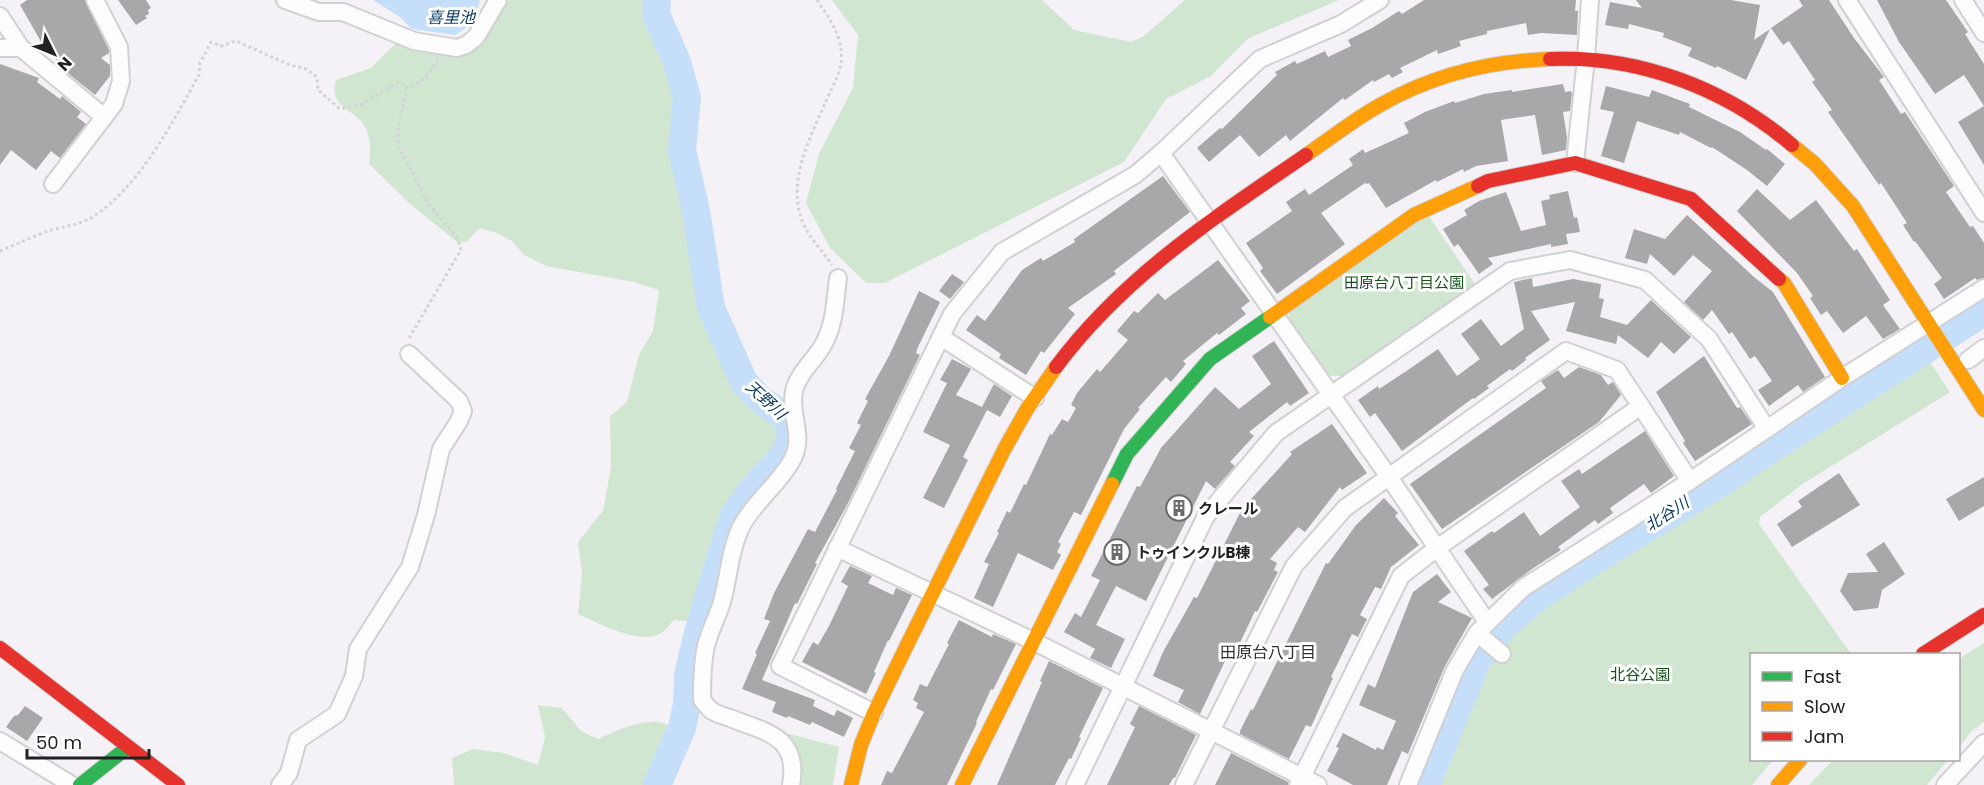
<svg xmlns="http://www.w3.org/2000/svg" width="1984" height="785" viewBox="0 0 1984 785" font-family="Poppins,'Noto Sans JP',sans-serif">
  <rect width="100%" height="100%" fill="#f4f2f6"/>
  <!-- green -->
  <g fill="#d0e6d1">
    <path d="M509,0H651L653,13L658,22L691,151L695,195L696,260L693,277L707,324L726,367L746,397L779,415L787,436L725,520L721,537L709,568L703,597L688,621L674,620C670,624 665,631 660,634C639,645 598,623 578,614L582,573L578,542L603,511L611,467L610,416L627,402L639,355L653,331L659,290L634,282L546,266L524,255L512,241L497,233L479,228L467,242H457L408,202L369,164C371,151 371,134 362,122C349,107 329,106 336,80L371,68L395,44H407L453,57L481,46Z"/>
    <path d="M832,0H1042L1074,30L1131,42L1144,36L1185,0H1339L1249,38L1211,76L1166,99L1124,162L885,283H866L830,248L806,203L819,154L853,88L858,35Z"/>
    <path d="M1428,215L1475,284L1341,376H1330L1289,319V310Z"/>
    <path d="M1928,359L1950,392L1801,485L1760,517L1759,524L1851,654H1752V760H1773L1752,785H1433C1451,741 1466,694 1493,655C1505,637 1521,623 1536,608L1780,455L1853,405Z"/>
    <path d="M1984,643V722L1972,731L1959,747V659Z"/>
    <path d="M538,705L562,708L581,731L598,739C615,731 658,711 673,729C678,735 680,748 682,756L670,785H454L452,758L473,749L504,753L538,765L545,737Z"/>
    <path d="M786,733L839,747L833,785H794L780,739Z"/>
    <path d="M1833,760H1948L1927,785H1809Z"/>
  </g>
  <!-- water -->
  <path fill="#c5defa" d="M373,0H480L474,19L466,28L455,35L412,29L400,17Z"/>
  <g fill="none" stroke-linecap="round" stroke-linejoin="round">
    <!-- river -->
    <g stroke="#c5defa" stroke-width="28">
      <path d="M657,785L682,728L687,704L688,675L698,633L733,517L756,485L786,453L791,434L788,419L760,399L744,382L711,308L696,211L682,150L687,98L677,62L656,14L657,0"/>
      <path d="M1426,785L1478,659L1504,626L1535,599L1590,563L1727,479L1763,454L1984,312"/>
    </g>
  </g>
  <!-- building -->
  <g fill="#a8a7a9">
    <path d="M27,0H85L109,50V53L101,58L110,65V76L95,95L70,75L43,45L20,5Z"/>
    <path d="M118,0H146L151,8L148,10L149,14L145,16L147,18L136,25Z"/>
    <path d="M1424,0H1576L1575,11H1578L1577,35L1541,33L1528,35L1526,23L1487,31V34L1459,41L1461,46L1438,54L1437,50L1400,68L1403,72L1392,78L1389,74L1374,82L1373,80L1345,100L1343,98L1290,141L1286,135L1259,157L1240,135L1209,162L1197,148L1220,128L1222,129L1277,75L1275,72L1295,61L1297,64L1325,51L1328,57L1351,46L1348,40L1372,28L1399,11L1402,14Z"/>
    <path d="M1636,0H1731L1760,5L1754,40L1770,29L1746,80L1717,66L1716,68L1688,56L1692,48L1663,37L1664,33L1629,24L1628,29L1605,25L1610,2L1642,8Z"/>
    <path d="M1799,0H1829L1854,38L1884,77L1879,80L1901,114L1905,112L1954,186L1946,192L1970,227L1973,226L1984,243V278L1977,280L1975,278L1944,299L1934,284L1942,278L1915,241L1914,242L1903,225L1907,223L1881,183L1879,185L1828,112L1832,110L1812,82L1815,80L1789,41L1783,45L1771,28L1803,6Z"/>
    <path d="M1877,0H1946L1968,32L1965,34L1984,64V165L1958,122L1984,106L1964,75L1935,94L1899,42Z"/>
    <path d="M0,64L39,78L37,82L60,99L62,96L81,112L77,117L86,124L60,158L51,151L36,170L11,150L0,165Z"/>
    <path d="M1563,84L1565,92L1571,91L1572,94L1570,111L1563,112L1567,137L1566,150L1542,155L1535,115L1501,120L1508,161L1476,166L1464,172L1463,169L1437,182L1436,180L1386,208L1369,183L1367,184L1365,183L1321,213L1345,244L1277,294L1260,271L1263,268L1246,243L1292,211L1286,202L1305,189L1309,195L1353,165L1349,159L1363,149L1365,153L1409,133L1404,123L1425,112L1454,101L1455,103L1484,94L1512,90V92Z"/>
    <path d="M1606,86L1649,97L1652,90L1690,104L1689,107L1740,132L1766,150L1767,149L1785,164L1767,186L1747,170L1712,147L1711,148L1680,132L1679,135L1637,121L1624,163L1601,156L1614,112L1600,109Z"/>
    <path d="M1163,176L1190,212L1114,271L1116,274L1068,308L1075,314L1044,353L1041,351L1026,375L999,358L1001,354L966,330L977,315L985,321L1022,270L1041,258L1043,261L1075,242L1074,239Z"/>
    <path d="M1757,189L1790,220L1816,200L1854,251L1857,249L1890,300L1883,305L1900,329L1883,339L1866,316L1843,333L1827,311L1821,315L1810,298L1813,296L1797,273L1737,211Z"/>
    <path d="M1568,191L1574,218L1577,217L1580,232L1566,234L1568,244L1551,247V244L1488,258L1493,264L1479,274L1458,244L1454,247L1443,229L1467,215L1464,210L1479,201L1506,192L1521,231L1546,225L1541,201L1550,199L1549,195Z"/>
    <path d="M1687,215L1754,277L1773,292L1825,377L1803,392L1798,385L1769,406L1758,390L1772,381L1755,356L1750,359L1732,332L1729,334L1712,310L1703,320L1684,302L1712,271L1693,255L1674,276L1650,254L1647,264L1625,258L1634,229L1665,239Z"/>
    <path d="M1218,260L1250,301L1241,308L1246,314L1219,335L1217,333L1183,361L1186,364L1171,382L1166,377L1138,408L1140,409L1124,429L1081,515L1074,512L1058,542L1061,544L1057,552L1061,555L1053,570L1018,553L993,607L974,598L989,564L984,562L999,533L997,532L1007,511L1010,513L1024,484L1026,485L1050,434L1052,435L1062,419L1068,422L1076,408L1071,405L1077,393L1097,369L1100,372L1128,340L1117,331L1134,311L1138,313L1158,293L1165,300Z"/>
    <path d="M952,274L964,282L950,299L939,291Z"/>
    <path d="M1532,278L1533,287L1573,279L1601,284L1599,298L1604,299L1600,317L1627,325L1651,300L1691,337L1674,354L1661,342L1648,358L1618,335L1616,344L1566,331L1575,302L1531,311L1550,340L1525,358L1526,360L1512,371L1510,369L1487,386L1489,388L1474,399L1473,398L1402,451L1375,413L1370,417L1358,400L1378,386L1379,389L1408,370L1438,349L1457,376L1480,359L1461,334L1481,319L1501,346L1524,329L1514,282Z"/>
    <path d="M919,291L940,302L918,347L916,353L920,355L847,505L815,563L817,564L797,604L795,603L762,680L815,700L813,706L834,716L837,710L853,718L844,737L812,722L810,725L788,716L787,718L772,712L776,702L742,689L757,654L755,653L770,621L764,619L774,593L808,529L815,532L837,490L836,489L855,451L849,448L861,425L857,423L868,401L865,399L889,356Z"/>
    <path d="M1274,341L1309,393L1290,406L1287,402L1249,432L1254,436L1230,462L1235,466L1215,489L1206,481L1146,601L1116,586L1096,625L1125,639L1111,668L1090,658L1095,649L1064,632L1075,613L1081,617L1100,580L1091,576L1137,486L1140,487L1161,448L1215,387L1239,409L1271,384L1252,356Z"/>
    <path d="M1704,356L1737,408L1740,407L1752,424L1695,461L1683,443L1685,441L1656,392Z"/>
    <path d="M952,359L971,369L956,395L982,407L994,384L1012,396L1000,417L987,410L963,457L968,460L944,508L923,498L950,445L923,432L947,383L940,380Z"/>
    <path d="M1579,367L1601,375L1608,385L1613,382L1621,395L1599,422L1442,529L1410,484L1546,388L1541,381L1558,370L1564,378Z"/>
    <path d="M1332,424L1367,473L1342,490L1340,487L1305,532L1298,527L1270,559L1277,563L1274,570L1278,572L1257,612L1255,611L1231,662L1226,659L1200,714L1178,702L1184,690L1153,676L1163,652L1194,597L1197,598L1242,509L1292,454L1290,452Z"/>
    <path d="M1645,431L1674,476L1651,493L1644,484L1610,508L1613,513L1598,524L1595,520L1558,547L1561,550L1532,569L1492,599L1483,589L1489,585L1464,551L1492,531L1494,533L1524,512L1540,536L1580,507L1561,481L1579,469L1582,474Z"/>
    <path d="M1839,473L1860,505L1792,547L1777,524L1802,507L1798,501Z"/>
    <path d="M1984,477V506L1959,521L1946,499Z"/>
    <path d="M1384,498L1398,513L1395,516L1419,545L1391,567L1381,589L1375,587L1360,615L1367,619L1358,637L1352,634L1331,677L1333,678L1311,727L1306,725L1289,759L1240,734V731L1251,709L1253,710L1326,563L1328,564L1356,525Z"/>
    <path d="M1884,542L1905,574L1882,590L1878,608L1854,611L1840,591L1848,573L1878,572L1866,554Z"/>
    <path d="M850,566L872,576L868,583L893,595L896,588L912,595L889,641L888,640L874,672L876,673L866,694L802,662L813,642L818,645L829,626L848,586L841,582Z"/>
    <path d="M1437,574L1451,592L1438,602L1472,618L1445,666L1408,754L1402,751L1387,785H1353L1327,771L1339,748L1336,747L1343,733L1376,750L1377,747L1383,750L1396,721L1359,705L1368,684L1375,688L1413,592Z"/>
    <path d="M959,620L992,637L993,634L1016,644L993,690L991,689L976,722L977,723L947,785H881L887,771L892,773L924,712L916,708L918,703L913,700L920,684L927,687L949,644L947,643Z"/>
    <path d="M1049,661L1103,688L1079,737L1081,738L1071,759L1069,758L1055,785H997L1042,682L1040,681Z"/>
    <path d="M25,706L43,718L27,741L6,727L14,716L18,715Z"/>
    <path d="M1139,706L1196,735L1175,778L1174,777L1169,785H1107L1135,727L1130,724Z"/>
    <path d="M1231,753L1288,782V785H1215Z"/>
  </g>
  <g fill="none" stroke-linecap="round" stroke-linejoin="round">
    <!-- street casing -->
    <g stroke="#d1d0d2" stroke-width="20">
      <g id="street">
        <path d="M285,0L319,12H343L414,41L457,48L466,45L476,37L498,0"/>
        <path d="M1847,0L1984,213"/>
        <path d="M1963,0L1984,33"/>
        <path d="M0,16L21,48L104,117"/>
        <path d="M0,48H21"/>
        <path d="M1161,153L1389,477L1487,622"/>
        <path d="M1575,163L1586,58L1590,0"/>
        <path d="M53,184L114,104L121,81L119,47L95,0"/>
        <path d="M941,337L1035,398"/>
        <path d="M1968,360L1984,348"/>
        <path d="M837,548L1033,641L1318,785"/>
        <path d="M1477,633L1502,654"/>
        <path d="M874,713L780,666L952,314L1002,252L1135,175L1161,153L1260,59L1341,24L1380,0"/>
        <path d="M0,741L72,785"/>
        <path d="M280,785L289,773L298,740L337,714L354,676L358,649L410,567L426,515L441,449L459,421L463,411L459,401L409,354"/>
        <path d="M791,785C800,736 765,732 730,718C724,716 717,714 712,711C708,708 705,703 702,700C702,682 702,663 706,646C710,629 719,615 723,598C729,575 730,550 741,527C753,503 777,486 791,462C806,437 789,416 794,391C798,373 815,360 823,345C835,325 835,300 838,278"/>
        <path d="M1075,785L1206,516L1276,433L1510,271L1570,260L1645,280L1709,339L1767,429"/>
        <path d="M1184,785L1294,566L1345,508L1566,351L1617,370L1690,481"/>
        <path d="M1298,785L1401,576L1437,548L1641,406"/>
        <path d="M1408,785L1455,670L1477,633L1523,588L1690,481L1842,378L1984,288"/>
        <path d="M1945,785L1984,743"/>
      </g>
    </g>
    <!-- fast casing -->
    <g stroke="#d1d0d2" stroke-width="16">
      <g id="fast">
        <path d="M1112,484L1127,454L1210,359L1270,317"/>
        <path d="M80,785L128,747"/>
      </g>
    </g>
    <!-- slow casing -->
    <g stroke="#d1d0d2" stroke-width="16">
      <g id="slow">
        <path d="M1792,145L1815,164L1853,206L1984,410"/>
        <path d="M1306,155C1331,138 1356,118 1382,104C1433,75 1492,61 1550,59"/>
        <path d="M1779,279L1784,283L1842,378"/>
        <path d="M1270,317L1414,215L1478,186"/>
        <path d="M851,785L861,745L874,713L908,643L1005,448L1027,409L1056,367"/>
        <path d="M962,785L1112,484"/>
        <path d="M1778,785L1800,760"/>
      </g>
    </g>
    <!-- jam casing -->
    <g stroke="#d1d0d2" stroke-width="16">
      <g id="jam">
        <path d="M1550,59C1638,55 1725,88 1792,145"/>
        <path d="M1478,186L1488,181L1575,163L1691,199L1779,279"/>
        <path d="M1056,367C1124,276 1214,218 1306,155"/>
        <path d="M0,648L178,785"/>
        <path d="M1923,654L1984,615"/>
      </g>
    </g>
    <!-- path -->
    <g stroke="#d3d3d3" stroke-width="3" stroke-dasharray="3 3" stroke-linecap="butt">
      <path d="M817,0C827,15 839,31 841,49C844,69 834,83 826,101C810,138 786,182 803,223C810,239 822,250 832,265"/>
      <path d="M0,251C17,244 34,236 51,230C65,226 78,225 91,218C139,188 172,123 199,75L200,63L211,42L221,46L236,41L290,65L306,69L317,77L318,90L340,109L362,104L399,82L406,84L407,88"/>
      <path d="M409,338L461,250L457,237L428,204L399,147L398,127L407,88C422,82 429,74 438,60"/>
    </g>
    <!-- street -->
    <use href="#street" stroke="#fdfdfe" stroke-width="16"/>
    <!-- fast -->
    <use href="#fast" stroke="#30b455" stroke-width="14"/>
    <!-- slow -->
    <use href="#slow" stroke="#ff9f0a" stroke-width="14"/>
    <!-- jam -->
    <use href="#jam" stroke="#e5322d" stroke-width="14"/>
  </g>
  <!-- icons -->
  <defs>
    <g id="building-ring" transform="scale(1.35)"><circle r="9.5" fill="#fff" stroke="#6b6a6d" stroke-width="1.5"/><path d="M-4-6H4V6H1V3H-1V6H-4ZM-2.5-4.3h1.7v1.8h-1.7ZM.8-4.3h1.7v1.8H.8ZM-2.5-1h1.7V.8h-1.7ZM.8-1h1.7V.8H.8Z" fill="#6b6a6d"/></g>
  </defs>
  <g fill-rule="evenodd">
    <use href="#building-ring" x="1179" y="508"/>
    <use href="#building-ring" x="1117" y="552"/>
  </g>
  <g text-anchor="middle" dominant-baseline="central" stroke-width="6" stroke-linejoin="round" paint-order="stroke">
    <!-- park labels -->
    <g font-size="15" fill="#145418" stroke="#fff">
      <text x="1404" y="282">田原台八丁目公園</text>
      <text x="1640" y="674">北谷公園</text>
    </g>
    <!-- poi labels -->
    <g font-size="15" font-weight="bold" fill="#212123" stroke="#fff" text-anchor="start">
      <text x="1198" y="508">クレール</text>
      <text x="1136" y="552">トゥインクルB棟</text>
    </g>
    <!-- water labels -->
    <g font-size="16" font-style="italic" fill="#0b375f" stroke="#fff">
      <text x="451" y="17">喜里池</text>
      <text transform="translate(766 400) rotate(43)">天野川</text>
      <text transform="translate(1667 514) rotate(-33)">北谷川</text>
    </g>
    <!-- neighbourhood labels -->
    <g font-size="16" fill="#2e2d31" stroke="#fff">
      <text x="1268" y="652">田原台八丁目</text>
    </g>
  </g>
  <!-- legend -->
  <rect x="1750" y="653" width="210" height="108" fill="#ffffff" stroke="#a6a6a7" stroke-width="1.5"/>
  <rect x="1762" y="672" width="30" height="9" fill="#30b455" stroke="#a6a6a7" stroke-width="1.5"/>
  <text x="1804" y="683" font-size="18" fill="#212123">Fast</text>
  <rect x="1762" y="702" width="30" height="9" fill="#ff9f0a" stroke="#a6a6a7" stroke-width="1.5"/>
  <text x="1804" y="713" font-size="18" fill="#212123">Slow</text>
  <rect x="1762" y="732" width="30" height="9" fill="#e5322d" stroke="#a6a6a7" stroke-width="1.5"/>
  <text x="1804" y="743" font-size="18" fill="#212123">Jam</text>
  <!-- north arrow -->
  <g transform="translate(54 54) rotate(133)" stroke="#ffffff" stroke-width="4.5" paint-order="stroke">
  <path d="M0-4.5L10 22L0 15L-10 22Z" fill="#212123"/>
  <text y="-9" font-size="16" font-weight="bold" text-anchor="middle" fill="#212123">N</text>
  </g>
  <!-- scale -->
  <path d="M27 749v9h122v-9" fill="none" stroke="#212123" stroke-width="3"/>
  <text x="36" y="749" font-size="18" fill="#212123" stroke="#ffffff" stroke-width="4.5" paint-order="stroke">50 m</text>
</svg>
